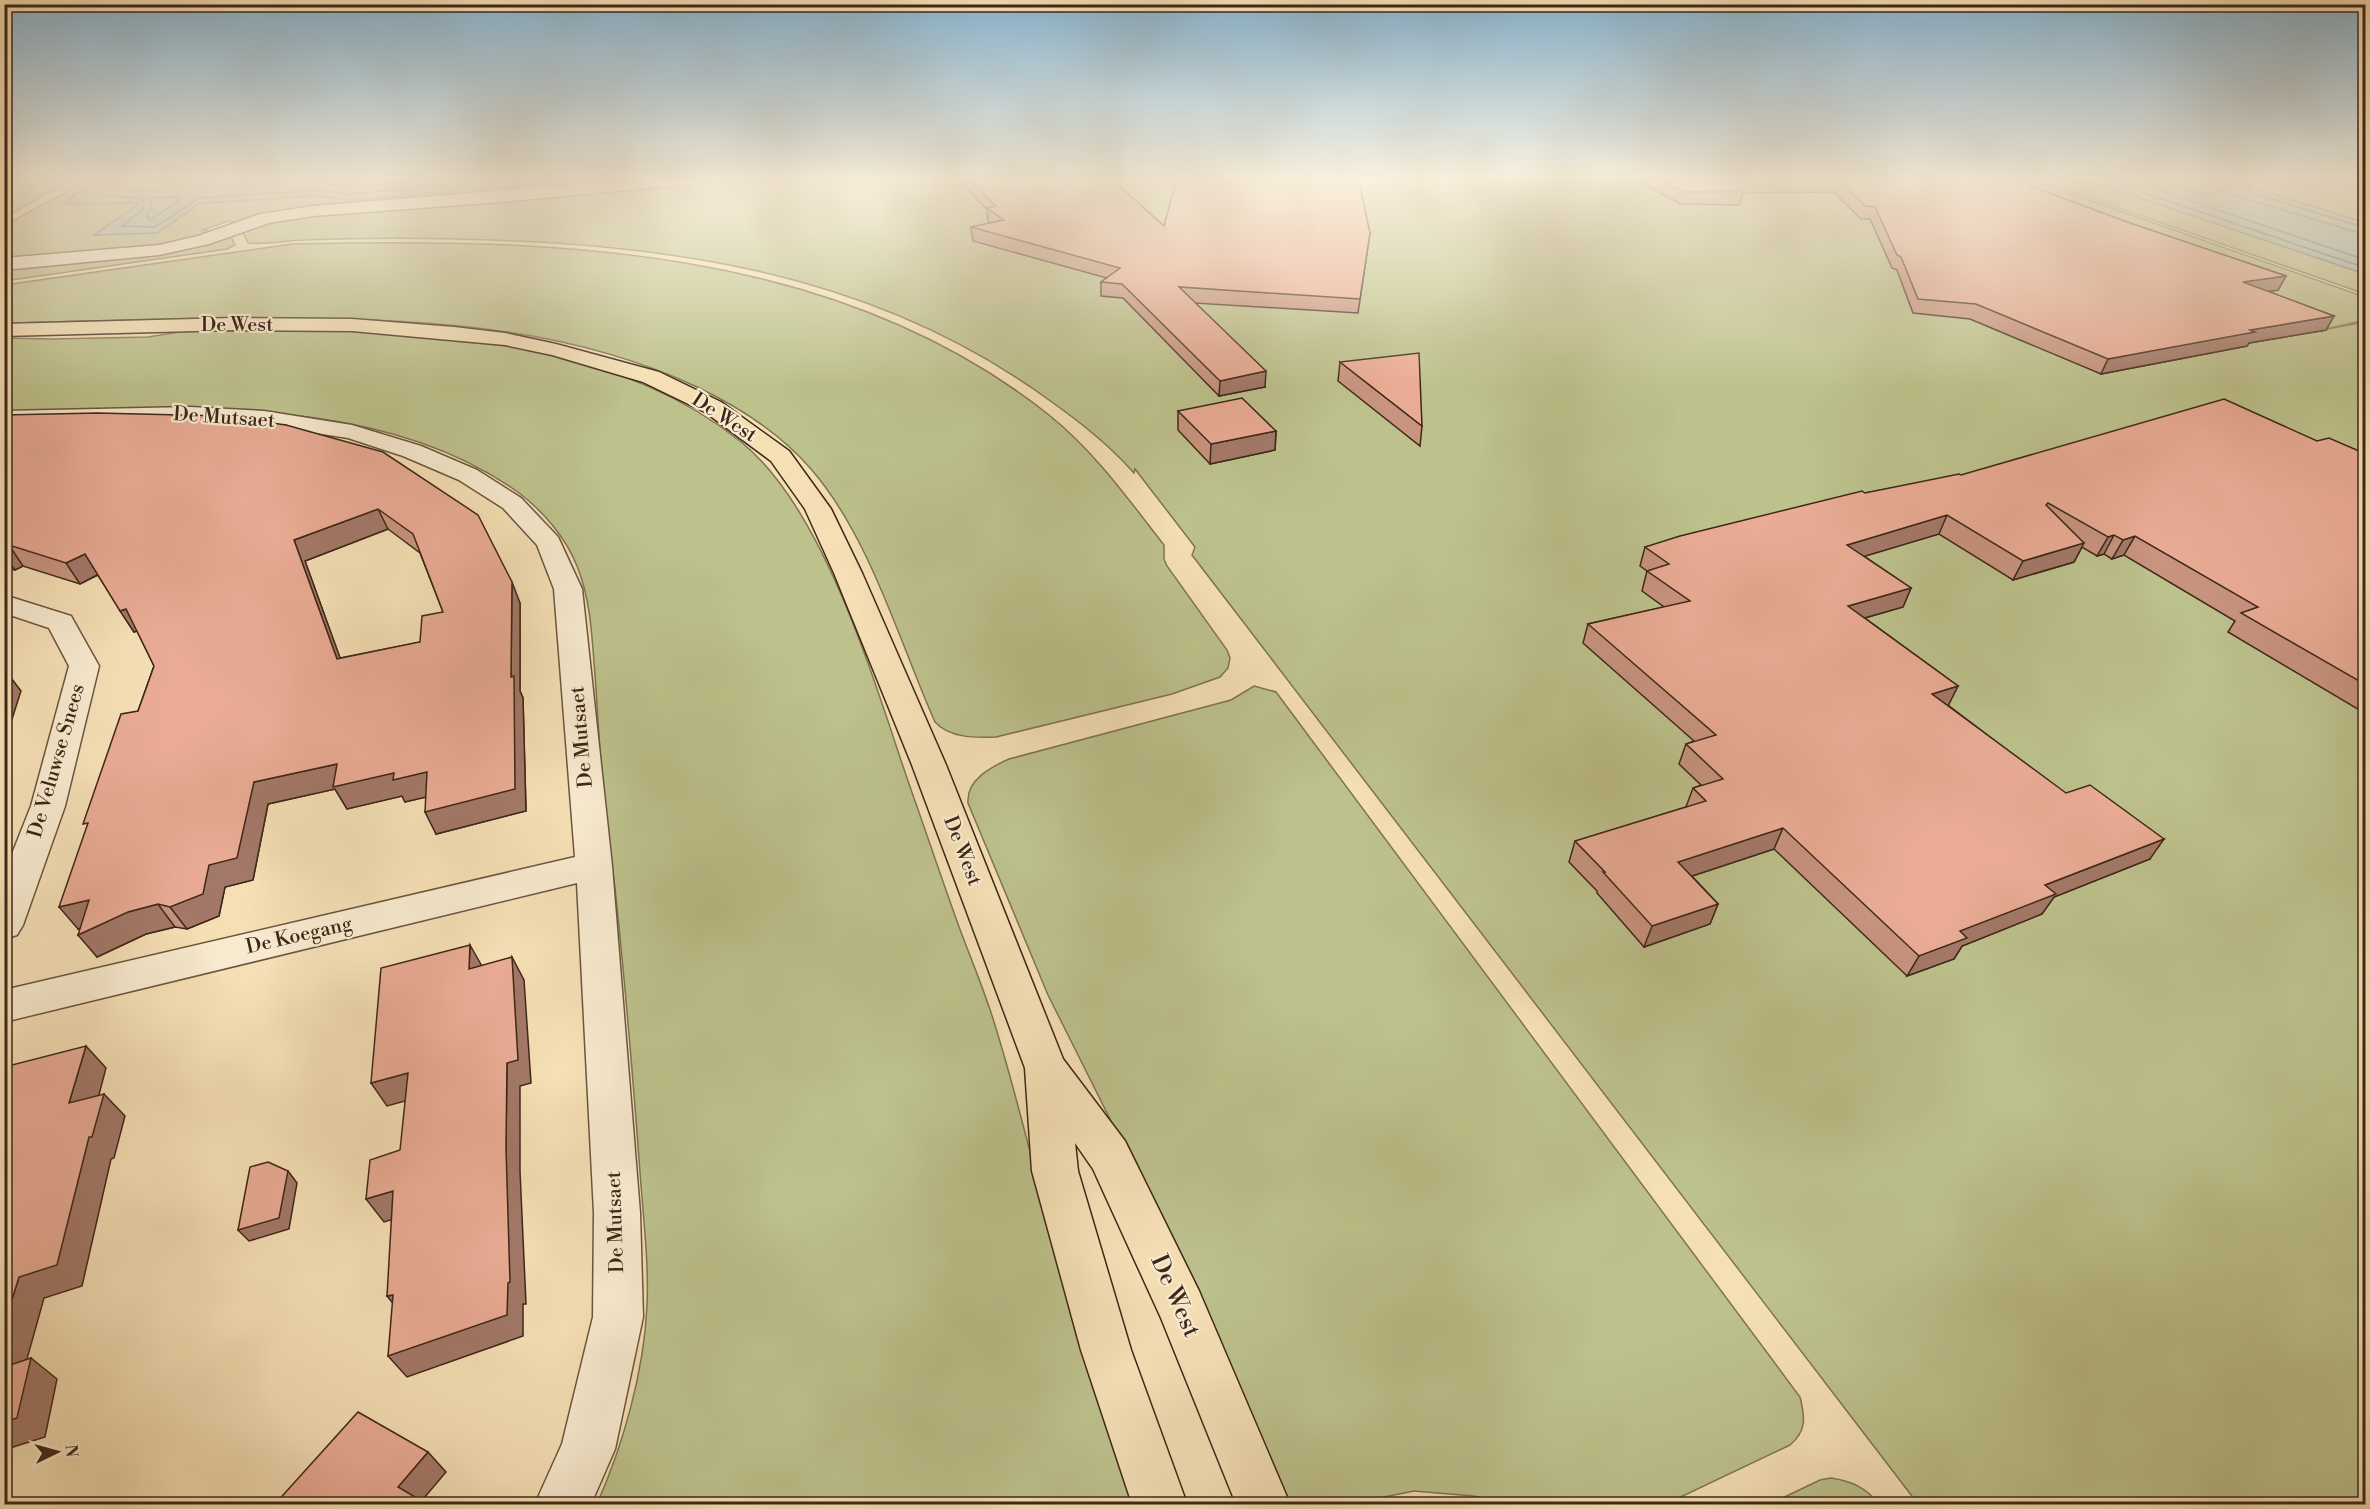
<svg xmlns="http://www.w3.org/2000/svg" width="2370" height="1509" viewBox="0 0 2370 1509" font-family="'Libre Bodoni',serif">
  <rect width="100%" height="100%" fill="#f5dfb5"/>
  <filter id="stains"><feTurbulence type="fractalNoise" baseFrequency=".00333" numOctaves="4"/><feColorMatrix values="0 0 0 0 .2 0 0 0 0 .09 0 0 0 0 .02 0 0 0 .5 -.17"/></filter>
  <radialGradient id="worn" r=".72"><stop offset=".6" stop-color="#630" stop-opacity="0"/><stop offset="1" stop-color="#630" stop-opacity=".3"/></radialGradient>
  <!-- green -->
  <g fill="#bdc18c" stroke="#7e7452" stroke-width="1.5">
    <path d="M19,177H77L5,217V184Z"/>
    <path d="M95,177H352L96,185L73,195L65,203H142L95,235L157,233L200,203L317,196L348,200L620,177H686L502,194L242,223L228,221L203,230L217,233L161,247L5,262V225Z"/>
    <path d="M737,177H2023L2365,297V320L2322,330L2365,322V1504H1918L1192,555L1195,547L1135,469L1134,473C1105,440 1068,413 1032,388C861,270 660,243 457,239C406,238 355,238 305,240C286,240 267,245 248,243L243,232L280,218Z"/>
    <path d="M2030,177H2078L2365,274V294Z"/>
    <path d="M2219,177H2365V223Z"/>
    <path d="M230,235L235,245L227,249L5,281V267L82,260Z"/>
    <path d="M292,244C552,238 836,245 1049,415C1095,452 1128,499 1164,545V559L1167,566L1227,650L1230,658L1228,668L1220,677L1172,694L996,737C976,738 949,738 935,722C899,641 870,537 811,469C780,433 739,407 697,387C569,327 427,319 287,318C193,317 99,321 5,323V285Z"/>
    <path d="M314,329C459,335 621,346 740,441C825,509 873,679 908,781C925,829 941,877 958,924C970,957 984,989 994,1022C1018,1098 1035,1176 1057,1253C1081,1338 1108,1421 1136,1504H597C623,1445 644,1372 647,1306C649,1262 643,1216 640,1172C633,1077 625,982 615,888C611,859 607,830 604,801C600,759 598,717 595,675C592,639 591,600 577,566C566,538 543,511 519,493C376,389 171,411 5,411V338L51,339L148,337L192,330Z"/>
    <path d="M1254,686L1276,692L1800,1397C1805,1417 1807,1431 1790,1445L1666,1504H1517L1473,1496L1414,1491L1374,1499L1359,1504H1289L1183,1265L1048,995L968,803C966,780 991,767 1009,759L1231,700Z"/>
    <path d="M1831,1478C1852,1481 1866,1488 1879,1504H1770L1820,1480Z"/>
  </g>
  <!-- water -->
  <g fill="#9ebbb5" stroke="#788076" stroke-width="1.5">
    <path d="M352,177H620L348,200L317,196L200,203L157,233L94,235L140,203L65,204L78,193L96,185Z"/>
    <path d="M2078,177H2219L2365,223V274Z"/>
  </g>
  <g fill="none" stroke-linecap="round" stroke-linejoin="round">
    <!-- shore -->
    <g stroke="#6e7166" stroke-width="1.5">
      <path d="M291,177L290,183L283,186L98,191L95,195L140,198L144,203L143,209L122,226L155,227L200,198L318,190L348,194L555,177"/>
      <path d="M299,177L302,183H324L347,187L470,177"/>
      <path d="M2097,177L2366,268"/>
      <path d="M2120,177L2366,260"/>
      <path d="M2148,177L2206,196L2209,193L2205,177"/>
      <path d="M2214,177L2216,186L2223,192L2366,235"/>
      <path d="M2221,177L2222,182L2226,185L2366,228"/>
      <path d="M154,197H177L180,200L150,220L147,216L151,208V199Z"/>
    </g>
    <!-- minor casing -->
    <g stroke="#6c553f" stroke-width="3">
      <g id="minor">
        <path d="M666,177H720L712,182L501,202L313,216L269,223L209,244L159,255L4,270V258L159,245L198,236L260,214L313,206Z"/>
        <path d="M190,407L264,411L352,425L421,446L477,470L521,498L558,537L582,589L612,866L640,1213L643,1317L615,1449L591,1504H535L562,1444L593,1317L594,1213L577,883L4,1022V990L575,857L554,589L537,545L503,508L459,480L403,456L348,438L264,425L190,421L4,425V411Z"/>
        <path d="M4,595L71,616L99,666L65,806L23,925L17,935L4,939V874L31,806L69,666L49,628L4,613Z"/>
      </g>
    </g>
    <!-- major casing -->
    <g stroke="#3e2718" stroke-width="3">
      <path id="major" d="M233,318L352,319L454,327L505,333L556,344L659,372L721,402L789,451L831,509L862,573L946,765L1063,1059L1125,1141L1199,1291L1290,1504H1236L1161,1318L1093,1169L1075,1143L1078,1171L1131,1350L1187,1504H1132L1081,1350L1032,1171L1025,1068L912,765L834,573L805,509L771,461L705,412L643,382L552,355L505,345L352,331L233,330L4,336V324Z"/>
    </g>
    <!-- minor -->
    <use href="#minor" fill="#f8eacf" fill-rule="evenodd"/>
    <!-- major -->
    <use href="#major" fill="#f5dfb5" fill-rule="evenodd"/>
  </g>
  <!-- wall -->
  <g fill="#c8937f" stroke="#3e2718" stroke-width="1.5" fill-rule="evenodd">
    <path d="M955,177H1109L1164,226L1370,233L1358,313L1195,303L1265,387L1219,396L1123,298L1101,296V282L1107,278L973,241L971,227L991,223L988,221L987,209Z"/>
    <path d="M1630,177H2006L2127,222L2286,276L2278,290L2268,292L2334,316L2326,330L2249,343L2247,346L2101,374L1970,319L1913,313L1897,270L1892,268L1870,219H1861L1834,192L1743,193L1739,205L1681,204Z"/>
    <path d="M1340,362L1422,426L1420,446L1338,381Z"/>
    <path d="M1178,411L1276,431L1275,450L1210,464L1178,430Z"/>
    <path d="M4,415L286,425L520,603V691L523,698L526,811L436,834L426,797L405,802L402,796L347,809L335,789L268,804L253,880L225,887L219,916L187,929L175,927L146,934L97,957L80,929H78L138,711L154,666L137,631L134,632L98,575L80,584L23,566L15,570L4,568ZM388,529L420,553L443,612L420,642L340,658L305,561Z"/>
    <path d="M2317,441L2366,454V714L2228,632L2235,621L2124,555L2112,559L2104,554L2097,556L2082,547L2074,562L2013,580L1939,534L1864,556L1911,588L1903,607L1865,618L1958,686L1948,705L2150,859L2054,897L2042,914L1962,946L1954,959L1907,976L1774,849L1692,876L1718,904L1710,924L1644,947L1597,893V891L1569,862L1575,841L1686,807L1693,788L1701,785L1679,764L1686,744L1694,741L1583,643L1588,624L1664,607L1642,591L1647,571L1640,566L1645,547L1865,493L1961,475Z"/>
  </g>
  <!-- shaded-wall -->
  <g fill="#a37868" stroke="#3e2718" stroke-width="1.5">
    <path d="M2286,276L2278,290L2235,296L2243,282Z"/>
    <path d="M2334,316L2326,330L2249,343L2247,346L2101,374L2108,359L2250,330Z"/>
    <path d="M1266,371L1265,387L1219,396L1220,381Z"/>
    <path d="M1276,431L1275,450L1210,464L1211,444Z"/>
    <path d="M378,509L388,529L305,561L348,680L337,659L294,540Z"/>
    <path d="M1947,515L1939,534L1839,564L1847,545Z"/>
    <path d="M2114,535L2104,554L2097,556L2108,537Z"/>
    <path d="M2135,536L2124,555L2112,559L2123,540Z"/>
    <path d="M2084,543L2074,562L2013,580L2023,561Z"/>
    <path d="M9,545L23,566L15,570L4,555V548Z"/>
    <path d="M85,554L99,574L80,584L66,563Z"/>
    <path d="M512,582L520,603V691L523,698L526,811L436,834L425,812L511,677Z"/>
    <path d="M1911,588L1903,607L1840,625L1848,606Z"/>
    <path d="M126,609L139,630L134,632L120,611Z"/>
    <path d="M5,670L21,691L4,744V672Z"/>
    <path d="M1958,686L1948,706L1932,694Z"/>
    <path d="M337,764L394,773L427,772L439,794L405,802L402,796L347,809L335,789L268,804L253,880L225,887L219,916L187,929L170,907L209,865L254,782Z"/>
    <path d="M1783,828L1774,849L1671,883L1678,862Z"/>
    <path d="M2164,839L2150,859L2054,897L2042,914L1962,946L1954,959L1907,976L1919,956L1960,931L2045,885Z"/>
    <path d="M89,900L128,912L158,904L175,927L146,934L97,957L78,935L103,923L78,929L59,907Z"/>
    <path d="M1718,904L1710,924L1644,947L1652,926Z"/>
    <path d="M470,945L483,968L469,969Z"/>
    <path d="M512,957L524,980L531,1083L520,1086V1171L526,1304H523V1336L407,1377L388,1356L508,1283L506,1148L507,1063Z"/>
    <path d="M86,1046L106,1068L91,1125L69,1103Z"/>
    <path d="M408,1073L423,1096L387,1106L371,1083Z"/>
    <path d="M104,1094L125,1116L114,1158L111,1159L82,1286L44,1298L18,1391L4,1382V1325L19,1277Z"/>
    <path d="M288,1171L297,1183L289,1229L249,1241L238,1230Z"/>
    <path d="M393,1191L410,1214L384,1222L366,1199Z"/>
    <path d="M393,1295L405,1318L387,1296Z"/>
    <path d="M31,1358L57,1379L45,1437L4,1450V1422Z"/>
    <path d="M428,1452L446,1472L419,1504L398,1487Z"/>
  </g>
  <!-- building -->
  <g fill="#e9ab94" stroke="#3e2718" stroke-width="1.5" fill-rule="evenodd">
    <path d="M966,177H1109L1164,226L1177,177H1358L1370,233L1360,299L1179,287L1266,371L1220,381L1122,284L1101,282L1120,268L971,227L1004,220L987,208L996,206Z"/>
    <path d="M1655,177H2006L2127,222L2286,276L2243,282L2334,316L2250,330L2255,332L2108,359L1976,304L1918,299L1901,257L1897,255L1875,207L1865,206L1838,180L1732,181L1743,192H1684Z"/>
    <path d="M1419,353L1422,426L1340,362Z"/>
    <path d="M1242,398L1276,431L1211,444L1178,411Z"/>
    <path d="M2224,399L2317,441L2329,438L2366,454V685L2241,613L2258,607L2135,536L2123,540L2114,535L2108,537L2048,503L2046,505L2084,543L2023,561L1947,515L1847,545L1911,588L1848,606L1958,686L1932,694L2066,793L2090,785L2164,839L2045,885L2056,894L1960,931L1967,938L1919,956L1783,828L1678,862L1718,904L1652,926L1603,872H1605L1575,841L1706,801L1693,788L1723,779L1686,744L1716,735L1588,624L1690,601L1647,571L1669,564L1645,547L1680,536L1862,491L1865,493L1959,474L1961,475Z"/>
    <path d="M97,413L223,416L286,425L383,452L478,515L512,582L511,677L514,676L515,789L425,812L427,772L393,780L394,773L333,787L337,764L254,782L237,858L209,865L203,894L170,907L158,904L128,912L78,935L89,900L59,907L88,823L83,824L121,714L138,711L154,666L126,609L120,611L85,554L66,563L9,545L4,548V415ZM378,509L413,534L443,612L422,616L420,642L337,659L294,540Z"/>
    <path d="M470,945L469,969L512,957L518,1060L507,1063L506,1148L510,1282L508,1283L507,1315L388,1356L393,1295L387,1296L393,1191L366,1199L370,1160L400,1150L408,1073L371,1083L381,968Z"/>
    <path d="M86,1046L69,1103L104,1094L92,1137H89L57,1265L19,1277L4,1325V1067Z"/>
    <path d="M268,1162L288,1171L279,1218L238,1230L250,1167Z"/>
    <path d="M31,1358L17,1418L4,1422V1367Z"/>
    <path d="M358,1412L428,1452L398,1487L427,1504H275Z"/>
  </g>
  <!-- sky -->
  <linearGradient id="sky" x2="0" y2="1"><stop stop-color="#8ab7d4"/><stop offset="0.46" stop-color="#faf1de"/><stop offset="1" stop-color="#faf1de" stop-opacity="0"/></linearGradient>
  <rect width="2370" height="388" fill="url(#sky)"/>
  <g text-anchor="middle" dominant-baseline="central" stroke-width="4.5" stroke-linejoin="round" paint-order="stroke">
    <!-- street labels -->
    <g font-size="20" fill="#3e2718" stroke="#f8eacf">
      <text x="237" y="325">De West</text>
      <text transform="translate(224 418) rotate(4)">De Mutsaet</text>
      <text transform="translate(724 418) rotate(33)">De West</text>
      <text transform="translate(582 737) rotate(-95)">De Mutsaet</text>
      <text transform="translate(57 761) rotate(-74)">De Veluwse Snees</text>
      <text transform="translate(962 851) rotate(69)">De West</text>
      <text transform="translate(299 936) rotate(-13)">De Koegang</text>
      <text transform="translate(616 1222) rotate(-92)">De Mutsaet</text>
    </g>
    <!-- near-street labels -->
    <g font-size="24" fill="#3e2718" stroke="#f8eacf">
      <text transform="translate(1175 1296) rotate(66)">De West</text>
    </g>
  </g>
  <!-- margin -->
  <rect width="2370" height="1509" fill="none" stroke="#f5dfb5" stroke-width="24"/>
  <rect x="6" y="6" width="2358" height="1497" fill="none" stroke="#3e2718" stroke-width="3"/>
  <rect x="12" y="12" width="2346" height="1485" fill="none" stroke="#3e2718" stroke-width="1.5"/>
  <!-- north arrow -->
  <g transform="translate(57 1452) rotate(85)" stroke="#f8eacf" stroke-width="4.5" paint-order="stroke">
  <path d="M0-4.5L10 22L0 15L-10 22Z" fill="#3e2718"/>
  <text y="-9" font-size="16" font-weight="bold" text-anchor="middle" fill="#3e2718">N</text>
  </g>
  <rect width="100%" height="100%" filter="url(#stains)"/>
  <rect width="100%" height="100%" fill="url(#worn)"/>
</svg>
